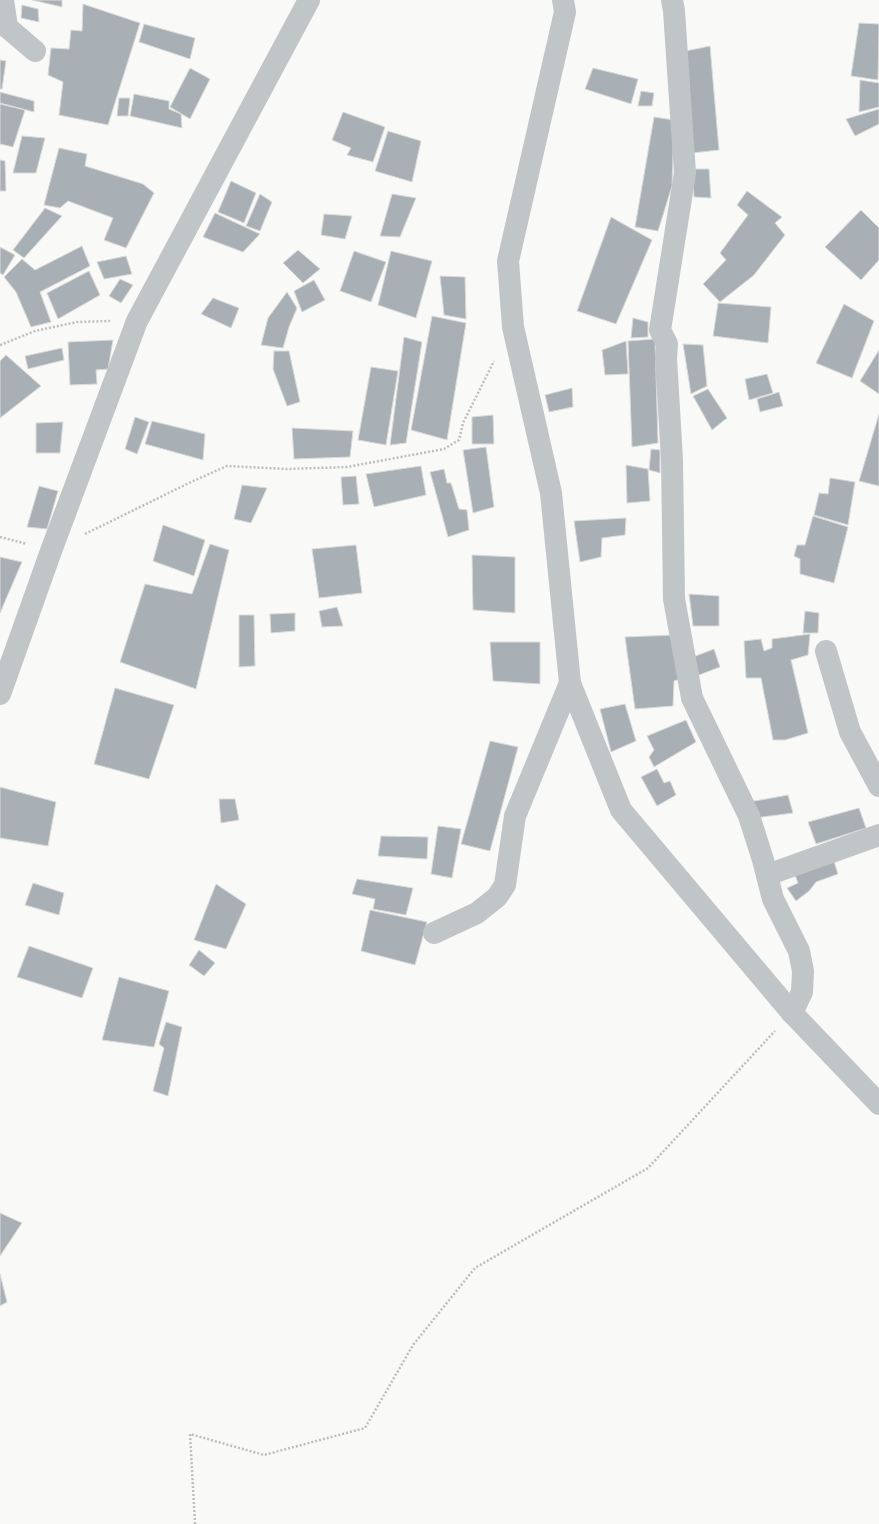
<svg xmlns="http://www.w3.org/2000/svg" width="879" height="1524" viewBox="0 0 879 1524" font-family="'DM Sans',sans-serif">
  <rect width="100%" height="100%" fill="#f9f9f7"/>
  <!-- building -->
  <g fill="#a8b0b6" stroke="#dbdbd9">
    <path d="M32,0H62V7Z"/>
    <path d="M83,4L140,23L108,125L59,115L63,82L48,75L51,48L69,49L71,30L82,31Z"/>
    <path d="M22,5L38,9L39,22L21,18Z"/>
    <path d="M859,23L879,24L878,80L851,76Z"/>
    <path d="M144,24L195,38L190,59L139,42Z"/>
    <path d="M710,46L719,150L692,153L686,51Z"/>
    <path d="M0,60L6,61L2,89H0Z"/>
    <path d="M190,68L210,79L190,119L170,107Z"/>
    <path d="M593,68L638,79L631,104L585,89Z"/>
    <path d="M860,80L879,83V107L859,112Z"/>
    <path d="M641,91L654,93L652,106H638Z"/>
    <path d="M0,92L34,101V112L0,103Z"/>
    <path d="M134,94L169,101V109L181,114L182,128L130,116Z"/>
    <path d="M119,98H130L128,116H117Z"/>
    <path d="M0,104L25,110L13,147L0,144Z"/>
    <path d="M879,109V124L855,136L846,119Z"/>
    <path d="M343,112L385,127L373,162L347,155L351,148L332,140Z"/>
    <path d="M654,117L674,120L672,186L658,231L635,227Z"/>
    <path d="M388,131L421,141L412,182L375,171Z"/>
    <path d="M22,136L45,138L36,173H13Z"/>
    <path d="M59,148L87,154L85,166L143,184L154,193L126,248L104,240L113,218L68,201L60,208L44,205Z"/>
    <path d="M0,160L5,161L6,191H0Z"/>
    <path d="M692,169H709L711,198L694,197Z"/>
    <path d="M231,181L256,193L244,223L218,212Z"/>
    <path d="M747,191L782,217L775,223L785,235L754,275L720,302L703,284L726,260L720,253L748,215L737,205Z"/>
    <path d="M260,194L272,202L260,231L246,226Z"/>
    <path d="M392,194L416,198L400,237L380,236Z"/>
    <path d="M45,208L62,216L24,258L13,250Z"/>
    <path d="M861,210L879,228V260L861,280L825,247Z"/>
    <path d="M215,213L260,234L243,252L203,237Z"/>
    <path d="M324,214L352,216L345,239L321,235Z"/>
    <path d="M611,217L652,240L616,324L577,311Z"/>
    <path d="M82,246L90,266L40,292L51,322L31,327L16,292L4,277L22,259L35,270Z"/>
    <path d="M0,247L15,255L3,275L0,273Z"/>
    <path d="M298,250L320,269L303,283L283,263Z"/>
    <path d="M354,251L386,262L371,302L340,291Z"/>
    <path d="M391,251L432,261L416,318L378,305Z"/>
    <path d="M126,256L132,274L104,279L97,262Z"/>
    <path d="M89,271L100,295L58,319L47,293Z"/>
    <path d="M440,276L465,277L466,319L444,315Z"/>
    <path d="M120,279L133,285L121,303L109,296Z"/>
    <path d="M314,280L325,300L302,312L294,291Z"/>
    <path d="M287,292L297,308L289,327L283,348L261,345L268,318Z"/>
    <path d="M213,298L239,308L231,328L201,314Z"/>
    <path d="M718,303L771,307L768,343L713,336Z"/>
    <path d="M844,304L874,321L852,378L816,363Z"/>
    <path d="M432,316L466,323L447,440L411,430Z"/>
    <path d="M633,318L648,322V337L631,338Z"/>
    <path d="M404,337L422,342L406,443L390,445Z"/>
    <path d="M655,339L658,443L632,447L628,341Z"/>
    <path d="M113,340L108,369L96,370L97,384L70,385L68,342Z"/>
    <path d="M626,341L628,374L605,375L602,350Z"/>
    <path d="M683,344L703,345L707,386L691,394Z"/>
    <path d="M62,348L64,360L28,369L25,356Z"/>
    <path d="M879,350V394L860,381Z"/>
    <path d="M274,351H289L300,402L287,406L273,369Z"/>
    <path d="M6,355L41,386L0,418V361Z"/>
    <path d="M371,367L398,371L386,445L358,440Z"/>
    <path d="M767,374L773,393L749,400L745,379Z"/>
    <path d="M572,388L573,407L549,412L545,395Z"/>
    <path d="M708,389L727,418L712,430L693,396Z"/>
    <path d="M779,392L783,406L760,412L757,399Z"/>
    <path d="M879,414V486L859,481Z"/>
    <path d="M493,415L494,444H472V417Z"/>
    <path d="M135,417L149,422L137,454L125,449Z"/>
    <path d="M152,421L205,434L203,460L145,444Z"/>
    <path d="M63,422L60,453H36V423Z"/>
    <path d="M292,428L353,431L350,457L294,459Z"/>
    <path d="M486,447L494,507L473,513L463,450Z"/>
    <path d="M651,449L660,450V473L649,470Z"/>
    <path d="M626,465L648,469L650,501L627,503Z"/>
    <path d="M421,466L426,495L374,507L366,474Z"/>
    <path d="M444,469L447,483H451L459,509L467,510L469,530L448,537L430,472Z"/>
    <path d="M356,476L359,504L343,505L341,477Z"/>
    <path d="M830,478L855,482L848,525L814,515L819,493L828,494Z"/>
    <path d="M242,485L267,488L251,523L234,519Z"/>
    <path d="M39,486L58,491L47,529L27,527Z"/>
    <path d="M813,516L848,527L834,583L800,574V559L794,556L797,545H805Z"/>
    <path d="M626,518L625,535L602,538L601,557L580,562L574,521Z"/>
    <path d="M163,525L205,540L194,576L153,561Z"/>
    <path d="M210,544L229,550L196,689L120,662L145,584L192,594Z"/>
    <path d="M356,545L362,593L319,598L312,549Z"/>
    <path d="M472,555L515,557V613L473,610Z"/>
    <path d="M0,557L22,562L0,613Z"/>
    <path d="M689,594L719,596V626H693Z"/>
    <path d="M337,607L343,626L322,627L319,611Z"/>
    <path d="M805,611L819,613L818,633H803Z"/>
    <path d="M295,613V631L271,633L270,614Z"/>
    <path d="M239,615H254L255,666L239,667Z"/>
    <path d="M810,634L808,655L791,660L808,733L785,740H773L761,678H746L744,641L761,639L764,651L772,648V639Z"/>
    <path d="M674,635L680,679L674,681L673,706L635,709L625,637Z"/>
    <path d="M490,642H540V684L493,681Z"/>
    <path d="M714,649L720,667L699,675L693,657Z"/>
    <path d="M115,688L174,705L149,779L94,764Z"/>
    <path d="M625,704L636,741L611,752L600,709Z"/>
    <path d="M686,720L696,742L654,767L649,757L654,750L647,736Z"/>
    <path d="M490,741L518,747L490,851L461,844Z"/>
    <path d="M657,769L664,783L670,781L676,795L657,806L641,777Z"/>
    <path d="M0,787L56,802L48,846L0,838Z"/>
    <path d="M788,795L793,813L755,818L749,802Z"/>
    <path d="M219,799H235L239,820L221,823Z"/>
    <path d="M859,808L866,828L816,844L808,822Z"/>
    <path d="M438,826L461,829L452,878L431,874Z"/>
    <path d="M381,836L428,837L427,859L378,856Z"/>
    <path d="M832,855L838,874L816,882L809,891L796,901L787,888L798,883L795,875Z"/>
    <path d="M357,879L413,888L406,915L373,909L375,899L352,894Z"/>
    <path d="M33,883L64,893L59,915L25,905Z"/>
    <path d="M216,884L246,904L226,949L194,940Z"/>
    <path d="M370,910L427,922L415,965L361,951Z"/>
    <path d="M29,946L93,968L82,998L17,977Z"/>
    <path d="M199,950L215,963L204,976L189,965Z"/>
    <path d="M119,977L169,991L154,1047L102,1040Z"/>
    <path d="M166,1022L182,1027L168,1096L153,1091L164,1048L159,1044Z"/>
    <path d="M0,1213L22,1223L0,1256Z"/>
    <path d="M0,1274L7,1302L0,1306Z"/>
  </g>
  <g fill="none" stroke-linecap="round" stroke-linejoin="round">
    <!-- path -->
    <g stroke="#bbbec0" stroke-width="2.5" stroke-dasharray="2 2" stroke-linecap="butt">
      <path d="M0,345L35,331L77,322L110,321"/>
      <path d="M85,534L191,482L227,466L286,469L347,467L444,449L459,440L463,423L494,361"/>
      <path d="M0,537L27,544"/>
      <path d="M195,1524L190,1434L264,1455L365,1428L413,1345L475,1268L648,1168L775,1031"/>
    </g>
    <!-- street -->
    <g stroke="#c0c5c8" stroke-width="22">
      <path d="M3,0L7,27L35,51"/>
      <path d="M563,0L565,12L508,261L513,327L551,493L570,683L621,810L792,1013L879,1104"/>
      <path d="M672,0L674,11L685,173L660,330L667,344L666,358L672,460L674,599L692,698L749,816L763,860L773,899L799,951L803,971L802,992L792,1013"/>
      <path d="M826,651L850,732L879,786"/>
      <path d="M0,694L51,551L137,321L309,0"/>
      <path d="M767,875L879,835"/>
      <path d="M434,933L477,913L497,897L505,885L515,816L570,683"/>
    </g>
  </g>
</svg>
